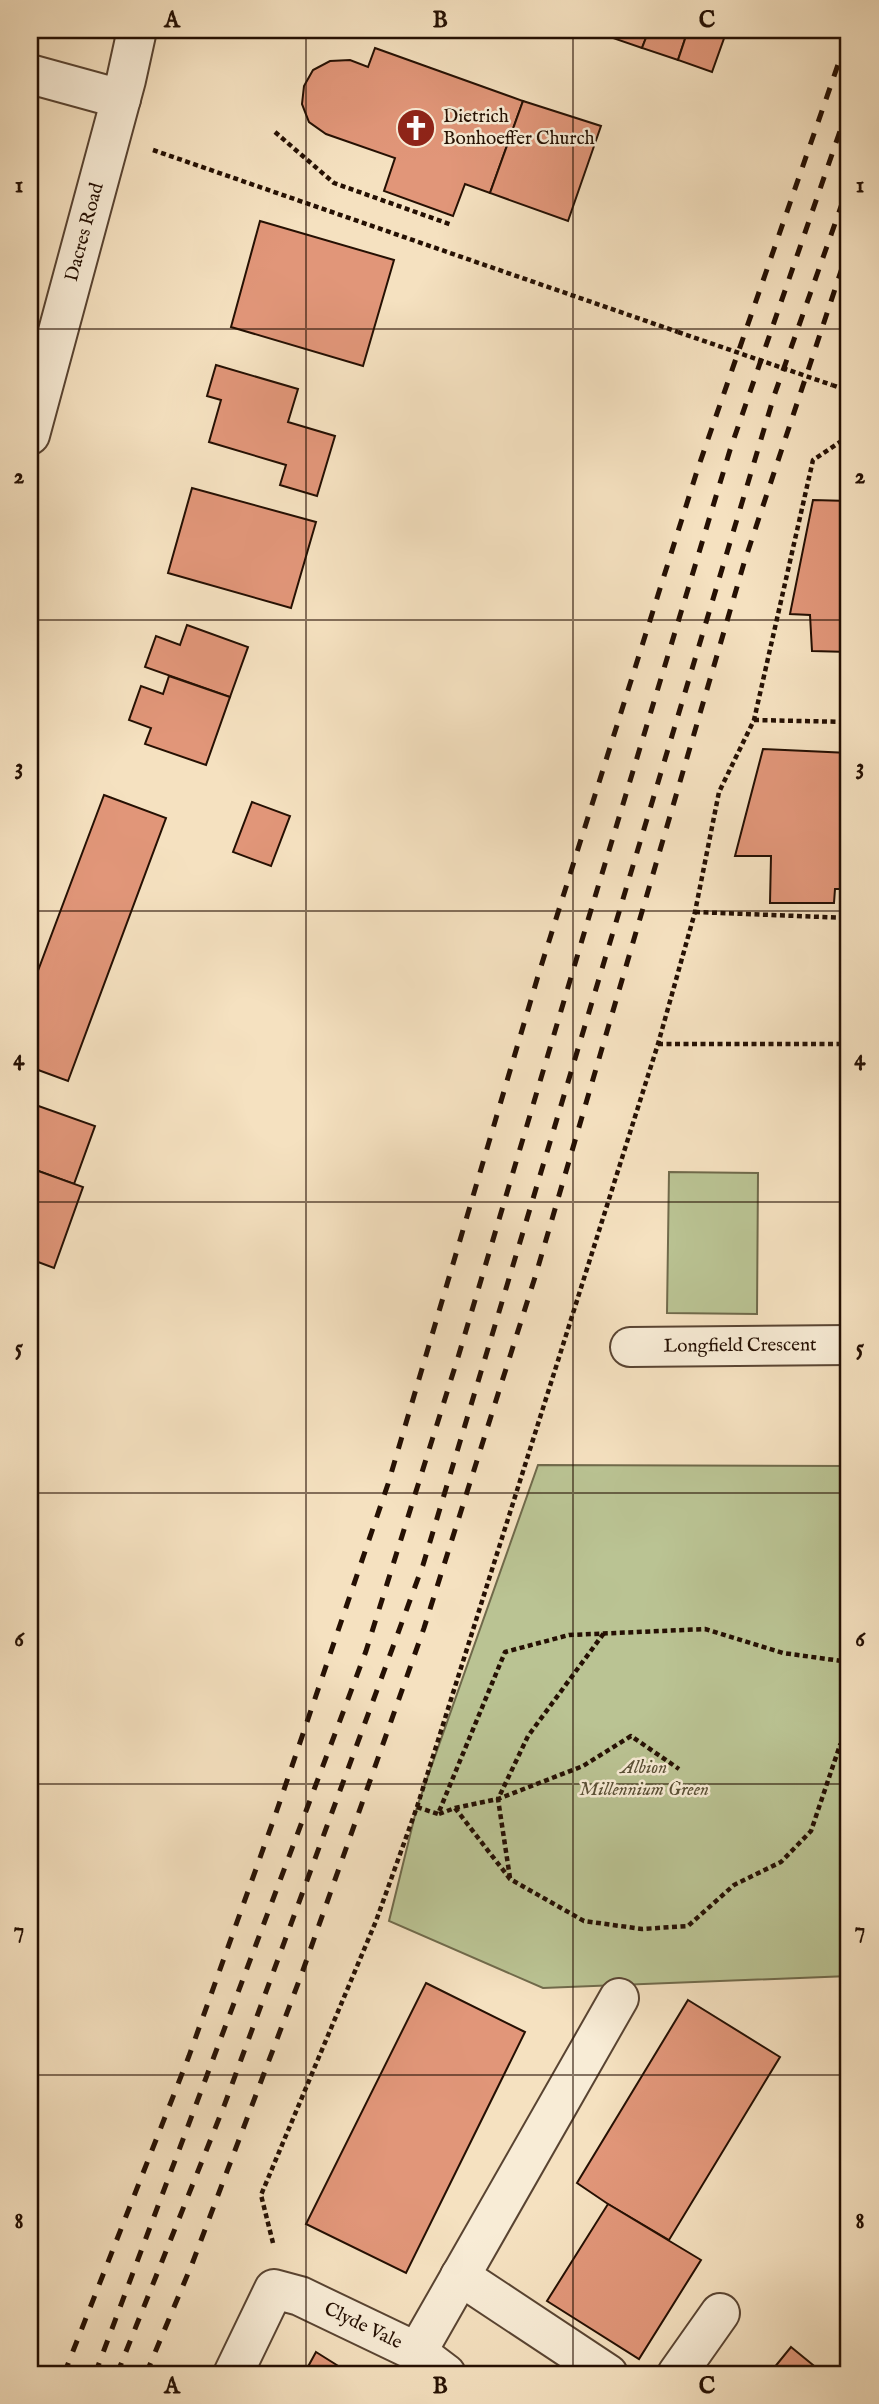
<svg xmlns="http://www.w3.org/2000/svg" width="879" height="2404" viewBox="0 0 879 2404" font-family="'IM FELL English',serif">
  <rect width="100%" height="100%" fill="#f5e1c0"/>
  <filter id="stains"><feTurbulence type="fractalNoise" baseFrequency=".00286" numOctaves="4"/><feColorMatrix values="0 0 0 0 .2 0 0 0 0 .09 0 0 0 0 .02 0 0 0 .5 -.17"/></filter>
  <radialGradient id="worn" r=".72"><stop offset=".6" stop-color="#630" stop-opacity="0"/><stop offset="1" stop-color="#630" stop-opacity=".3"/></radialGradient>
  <!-- green -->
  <g fill="#bac393" stroke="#706a4b" stroke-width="2">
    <path d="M669,1172L758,1173L757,1314L667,1313Z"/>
    <path d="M538,1465L849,1466V1976L543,1988L389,1921L417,1807Z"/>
  </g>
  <!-- building -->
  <g fill="#e19679" stroke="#251003" stroke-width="2">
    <path d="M609,30H649L642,48L607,36Z"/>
    <path d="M649,30H688L678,60L642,48Z"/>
    <path d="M688,30H727L712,72L678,60Z"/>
    <path d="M375,48L523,101L490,193L465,184L453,216L384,191L395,158L326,134L309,122L302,104L304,86L313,70L330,61L350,60L368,67Z"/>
    <path d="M523,101L601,126L568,221L490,193Z"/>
    <path d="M260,221L394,260L363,366L231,327Z"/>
    <path d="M216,365L298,389L288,422L335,436L317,496L280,485L286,465L209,442L221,400L207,396Z"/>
    <path d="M192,488L316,522L291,608L168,573Z"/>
    <path d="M813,500L849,501V652L812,651L810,615L790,614Z"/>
    <path d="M187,625L248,647L230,697L145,667L156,636L180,645Z"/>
    <path d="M169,676L230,697L206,765L145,744L151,728L129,720L141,686L163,694Z"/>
    <path d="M763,749L849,753V889H835L834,903H770L771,856H735Z"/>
    <path d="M104,795L166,818L68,1081L30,1067V992Z"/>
    <path d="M252,802L290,816L271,866L233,852Z"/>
    <path d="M30,1103L95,1126L74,1184L30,1168Z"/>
    <path d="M30,1168L83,1187L54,1268L30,1259Z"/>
    <path d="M426,1983L525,2032L406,2273L306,2224Z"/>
    <path d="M688,2000L780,2057L669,2240L608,2204L577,2183Z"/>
    <path d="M608,2204L701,2260L639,2359L547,2301Z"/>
    <path d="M791,2347L824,2374H769Z"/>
    <path d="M316,2352L351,2374H304Z"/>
  </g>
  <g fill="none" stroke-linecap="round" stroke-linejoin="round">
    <!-- minor casing -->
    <g stroke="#594432" stroke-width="42">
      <g id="minor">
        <path d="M30,74L121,99"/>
        <path id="s1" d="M30,435L126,80L137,30"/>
        <path id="s2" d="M630,1347L849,1345"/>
        <path d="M460,2276L608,2374"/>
        <path d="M417,2352L619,1998"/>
        <path id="s3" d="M233,2374L274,2289L300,2296L417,2352L446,2374"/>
        <path d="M677,2374L720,2313"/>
      </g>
    </g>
    <!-- path -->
    <g stroke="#251003" stroke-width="4.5" stroke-dasharray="5 3.5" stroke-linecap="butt">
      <path d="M275,132L334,183L452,225"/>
      <path d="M153,150L678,332"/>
      <path d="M832,385L849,391"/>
      <path d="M754,720L849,722"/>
      <path d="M695,912L849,918"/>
      <path d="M658,1044H849"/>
      <path d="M417,1807L438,1814L505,1652L569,1635L705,1629L783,1653L849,1662"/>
      <path d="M455,1808L510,1879L584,1921L642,1929L688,1926L734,1885L781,1862L811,1831L840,1745L849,1742"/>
      <path d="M439,1814L455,1808L498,1799L583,1766L631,1736L679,1769"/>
      <path d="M510,1878L498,1799L528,1736L604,1633"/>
      <path d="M273,2243L261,2195L376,1921L417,1807L658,1044L695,912L719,792L754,720L813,460L849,436"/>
    </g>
    <!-- minor -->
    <use href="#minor" stroke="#f8ecd6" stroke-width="38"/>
    <!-- rail -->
    <g stroke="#251003" stroke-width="5" stroke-dasharray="12 12" stroke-linecap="butt">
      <path d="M64,2374L189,2056L276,1813L388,1484L538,976L698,468L849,33"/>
      <path d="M95,2374L366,1651L459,1354L588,920L730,450L849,105"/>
      <path d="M117,2374L224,2106L423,1565L774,396L849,184"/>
      <path d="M146,2374L192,2264L302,1973L424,1628L536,1274L744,563L849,247"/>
    </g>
    <!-- path-bridge -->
    <path stroke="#251003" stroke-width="4.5" stroke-dasharray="5 3.5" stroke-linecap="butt" d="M678,332L832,385"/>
  </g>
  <!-- grid -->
  <path fill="none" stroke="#251003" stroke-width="2" stroke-opacity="0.55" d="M306,30V2374M573,30V2374M30,329H849M30,620H849M30,911H849M30,1202H849M30,1493H849M30,1784H849M30,2075H849"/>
  <!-- icons -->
  <defs>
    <g id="church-disc" transform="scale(2.0125)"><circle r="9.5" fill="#8f2418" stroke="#f8ecd6"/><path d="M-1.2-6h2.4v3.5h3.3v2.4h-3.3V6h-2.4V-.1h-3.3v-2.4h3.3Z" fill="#fff"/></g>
  </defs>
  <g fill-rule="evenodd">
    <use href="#church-disc" x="416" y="128"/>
  </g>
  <g text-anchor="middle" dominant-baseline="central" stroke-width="5" stroke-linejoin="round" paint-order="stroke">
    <!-- poi labels -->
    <g font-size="19" fill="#251003" stroke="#f8ecd6" text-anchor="start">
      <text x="443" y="117">Dietrich<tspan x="443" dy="22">Bonhoeffer Church</tspan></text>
    </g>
    <!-- street labels -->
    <g font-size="19" fill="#251003" stroke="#f8ecd6">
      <text stroke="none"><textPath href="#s1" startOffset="210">Dacres Road</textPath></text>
      <text stroke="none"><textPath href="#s2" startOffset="110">Longfield Crescent</textPath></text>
      <text stroke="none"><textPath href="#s3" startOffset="191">Clyde Vale</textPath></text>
    </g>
    <!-- park labels -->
    <g font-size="19" font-style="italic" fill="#594f35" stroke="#f8ecd6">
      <text x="644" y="1768">Albion<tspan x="644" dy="22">Millennium Green</tspan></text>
    </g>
  </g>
  <!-- margin -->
  <rect width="879" height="2404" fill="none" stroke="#f5e1c0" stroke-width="77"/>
  <rect x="38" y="38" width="802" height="2328" fill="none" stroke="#251003" stroke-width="2.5"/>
  <g font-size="23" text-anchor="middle" font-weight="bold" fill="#251003">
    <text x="172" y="27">A</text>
    <text x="440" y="27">B</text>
    <text x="707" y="27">C</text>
    <text x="19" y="192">1</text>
    <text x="860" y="192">1</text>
    <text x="19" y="483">2</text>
    <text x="860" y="483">2</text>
    <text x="19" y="774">3</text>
    <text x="860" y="774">3</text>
    <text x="19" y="1065">4</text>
    <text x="860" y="1065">4</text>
    <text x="19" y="1355">5</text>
    <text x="860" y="1355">5</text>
    <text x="19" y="1646">6</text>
    <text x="860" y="1646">6</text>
    <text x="19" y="1937">7</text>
    <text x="860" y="1937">7</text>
    <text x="19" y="2228">8</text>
    <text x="860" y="2228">8</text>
    <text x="172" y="2393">A</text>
    <text x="440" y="2393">B</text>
    <text x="707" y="2393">C</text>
  </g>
  <rect width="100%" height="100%" filter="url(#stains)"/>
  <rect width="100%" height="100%" fill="url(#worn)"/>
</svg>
